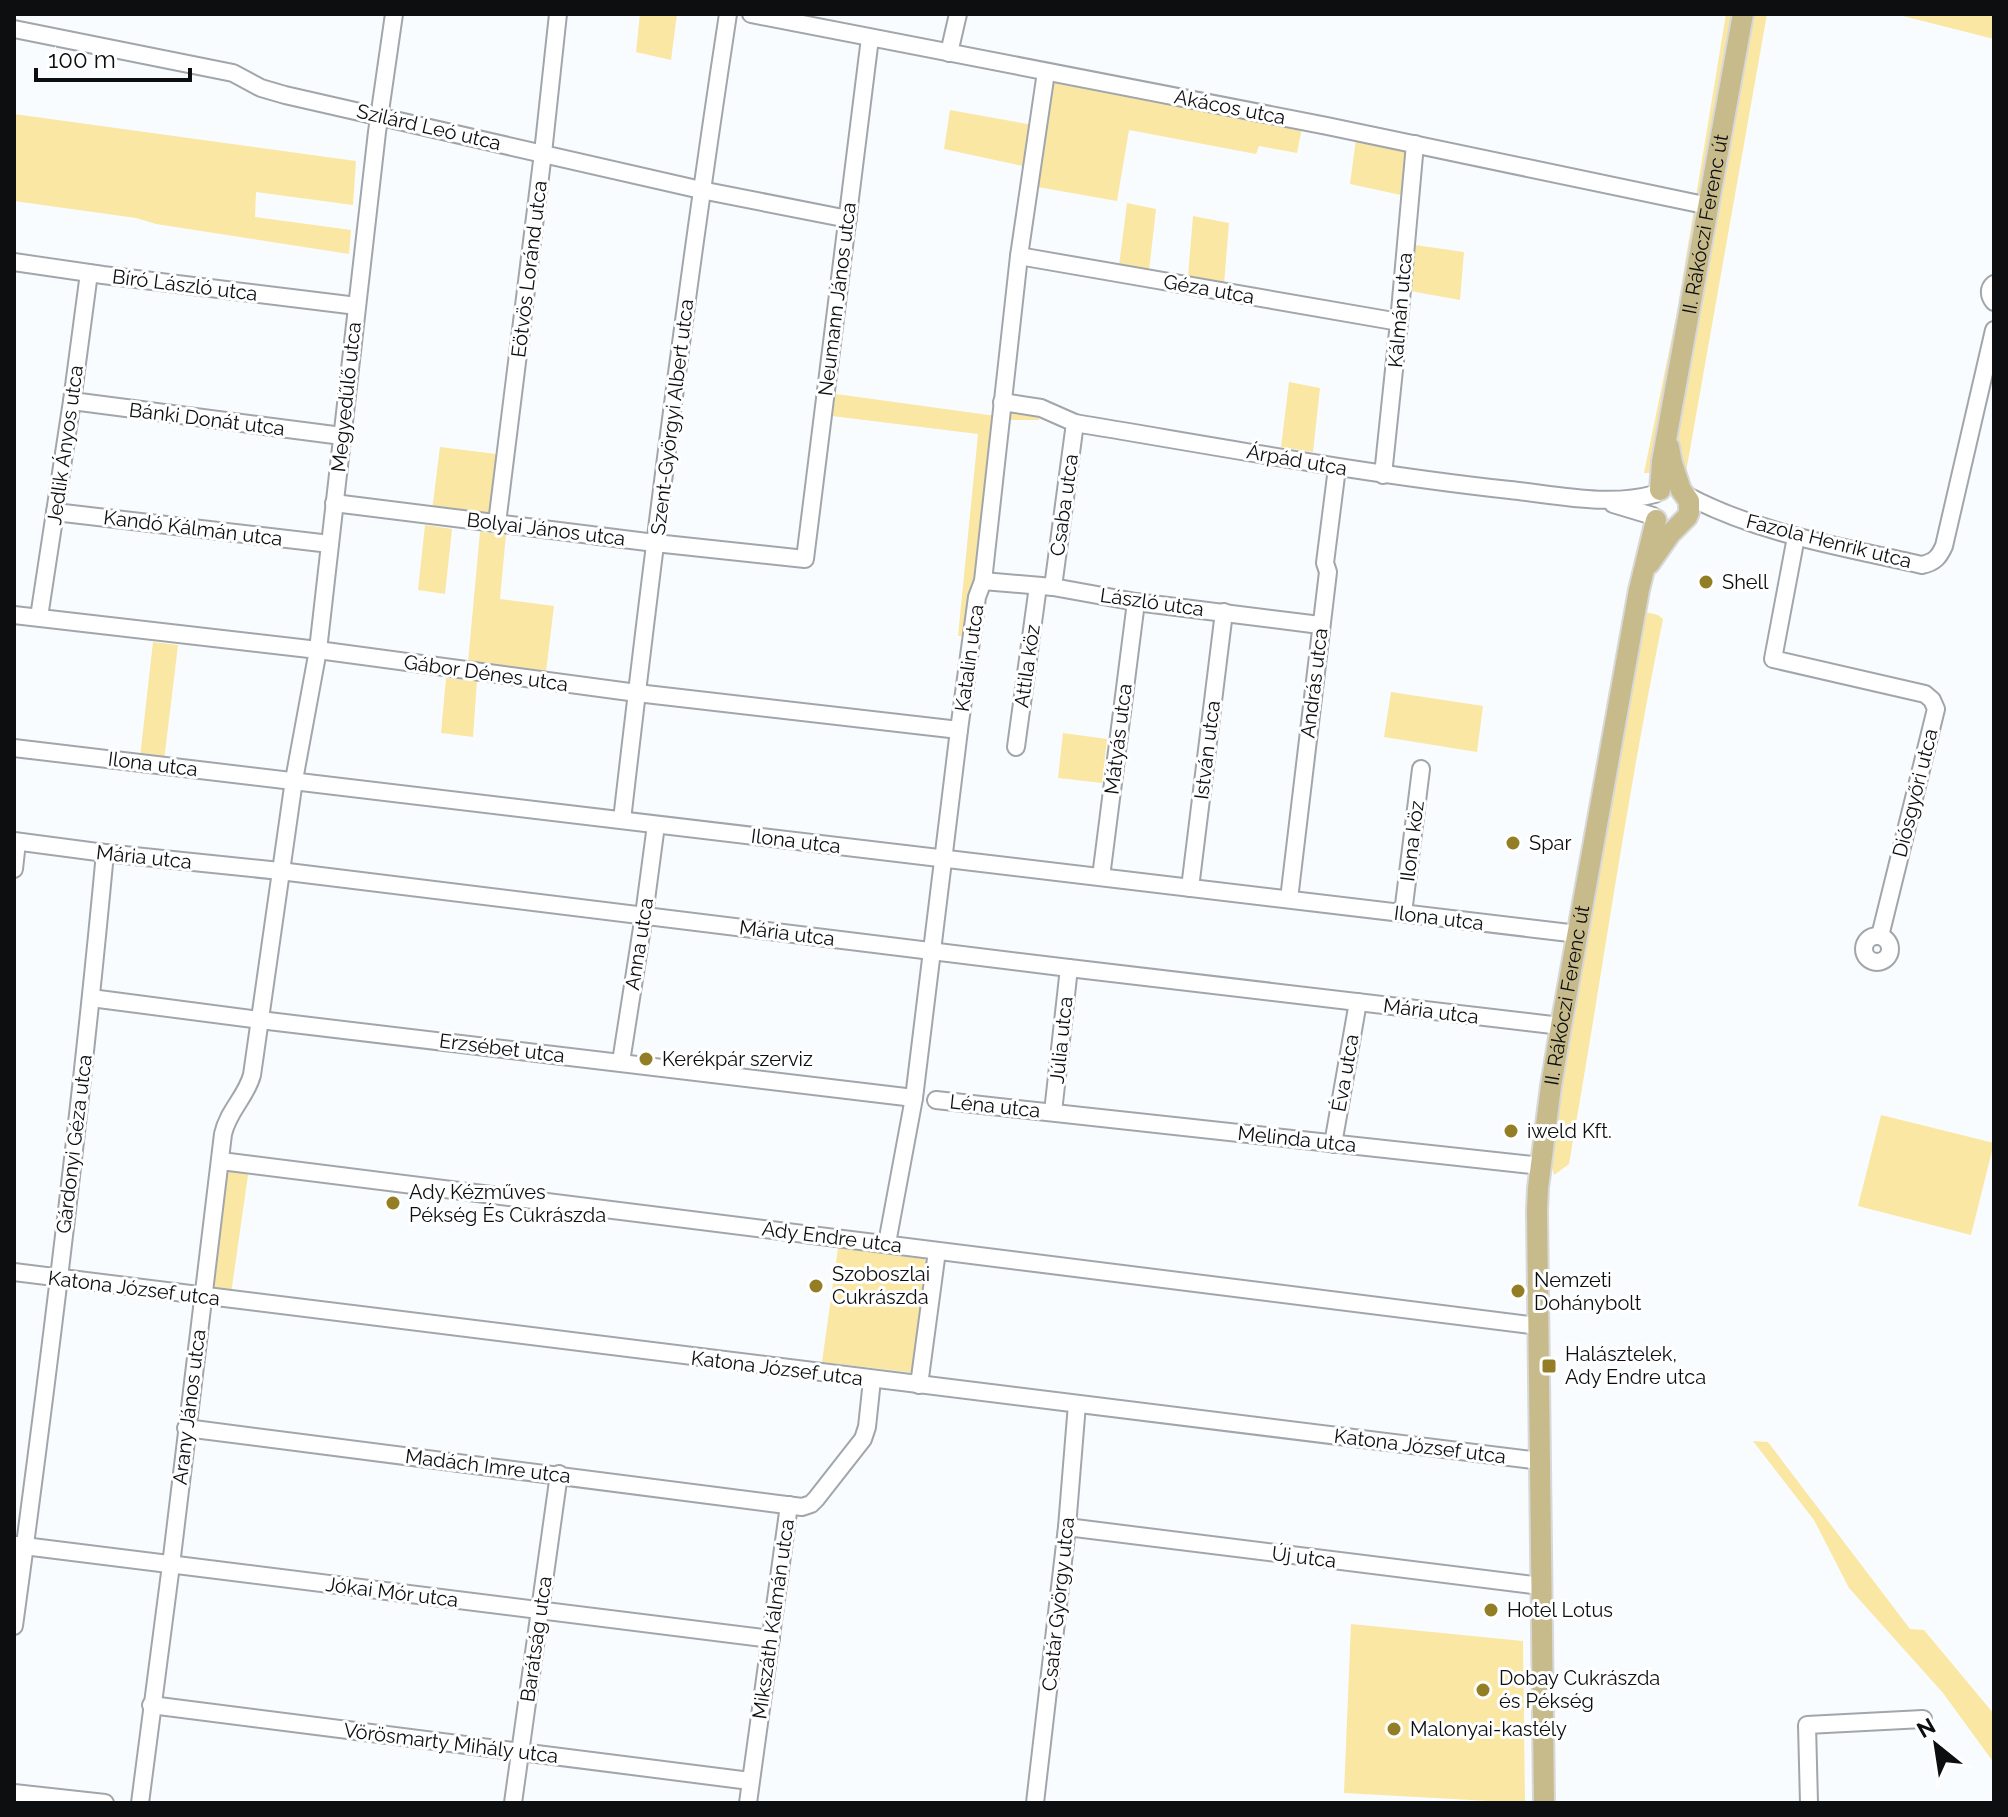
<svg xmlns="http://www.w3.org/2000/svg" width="2008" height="1817" viewBox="0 0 2008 1817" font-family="Raleway,sans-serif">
  <rect width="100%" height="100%" fill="#f9fcfe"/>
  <!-- green -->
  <g fill="#fae7a3">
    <path d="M640,14H677L671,60L636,52Z"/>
    <path d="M1726,14H1767L1686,472L1644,473L1677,312Z"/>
    <path d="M1895,14H1994V39Z"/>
    <path d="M1052,77L1302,128L1297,153L1259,146L1256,154L1129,130L1117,201L1032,186Z"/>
    <path d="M950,110L1033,125L1027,167L944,149Z"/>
    <path d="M14,114L356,161L353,205L256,192L255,217L351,230L349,254L156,224L136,218L14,201Z"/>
    <path d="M1356,139L1406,150L1401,195L1350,184Z"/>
    <path d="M1127,203L1156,209L1149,271L1119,266Z"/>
    <path d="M1193,216L1229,223L1224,284L1188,276Z"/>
    <path d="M1415,245L1464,252L1460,300L1410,291Z"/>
    <path d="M1289,382L1320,388L1313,452L1281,447Z"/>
    <path d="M836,394L996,416L1003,410L1039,413V420H1007L967,636H958L978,434L832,416Z"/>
    <path d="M440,447L496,454L490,518L432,511Z"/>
    <path d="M425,525L452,529L445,594L418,590Z"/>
    <path d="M480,532L506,534L500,599L554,606L546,672L468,662Z"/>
    <path d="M1641,611L1658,615L1663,619C1626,800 1601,983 1569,1164L1554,1175L1550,1159L1584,938Z"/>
    <path d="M153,642L178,645L164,761L140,757Z"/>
    <path d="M446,678L477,681L473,737L441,733Z"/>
    <path d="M1391,692L1483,706L1477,752L1384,737Z"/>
    <path d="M1063,733L1107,739L1102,783L1058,778Z"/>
    <path d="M1881,1115L1994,1143L1971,1235L1858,1206Z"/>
    <path d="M226,1168H249L231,1294L206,1292Z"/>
    <path d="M838,1248L924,1259L929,1265L915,1373L822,1362Z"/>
    <path d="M1753,1441L1768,1442L1910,1629L1924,1630L1994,1714V1763L1943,1693L1849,1588L1814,1520Z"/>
    <path d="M1351,1624L1523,1641L1525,1803L1344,1793Z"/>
  </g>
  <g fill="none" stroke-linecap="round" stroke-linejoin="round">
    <!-- minor casing -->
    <g stroke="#a0a6ab" stroke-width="20">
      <g id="minor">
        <path d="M751,14L1327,126L1709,206"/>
        <path d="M14,29L233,73L261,88L285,95L701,190L848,219"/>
        <path d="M949,53L958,14"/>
        <path d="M1019,256L1399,322"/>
        <path d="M14,262L103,275L357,306"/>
        <path d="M1994,284C1988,289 1989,296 1994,302"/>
        <path d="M72,401L342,436"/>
        <path d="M1002,402L1041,408L1075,423C1220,447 1364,474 1510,490C1557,495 1609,507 1655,494"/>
        <path d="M1383,475L1399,322L1415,144"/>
        <path d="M1686,495C1759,534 1843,547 1922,565C1935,562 1939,557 1944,546L1994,330"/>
        <path d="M334,503L655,543L805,559L870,38"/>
        <path d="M1613,504L1653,516"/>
        <path d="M55,512L330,544"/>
        <path d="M497,523L543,153L558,14"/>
        <path d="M1796,537L1773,659L1925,694L1932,700L1936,709L1880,936"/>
        <path d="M983,581L1053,587L1136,602L1320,625"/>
        <path d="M1053,587L1075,423"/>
        <path d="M14,615L318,650L637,693L959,730"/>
        <path d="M39,617L72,401L89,273"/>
        <path d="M1016,747L1038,586"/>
        <path d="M14,748L1578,934"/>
        <path d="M622,820C653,551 687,282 728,14"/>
        <path d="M14,841L105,853L280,871L1069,968L1561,1026"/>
        <path d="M14,869L17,842"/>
        <path d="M1101,877L1136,602"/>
        <path d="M1190,888L1224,612"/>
        <path d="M1289,899L1328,572L1325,563L1337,468"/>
        <path d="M1403,913L1421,769"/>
        <circle cx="1877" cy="949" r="13"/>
        <path d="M91,998L260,1020L914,1098"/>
        <path d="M621,1062L644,915L656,825"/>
        <path d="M936,1100L1541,1166"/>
        <path d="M1053,1112L1069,968"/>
        <path d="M1333,1144L1358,1002"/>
        <path d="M221,1161L1538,1326"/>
        <path d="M887,1243L914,1098L959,730L977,597L983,581L1019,256L1046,72"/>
        <path d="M14,1272L1540,1461"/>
        <path d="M919,1385L937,1251"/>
        <path d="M186,1428L802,1507L811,1504L816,1499L863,1439L867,1427L872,1380"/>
        <path d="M1067,1527L1541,1586"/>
        <path d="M16,1545L771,1639"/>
        <path d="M14,1626C49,1369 81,1111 105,853"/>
        <path d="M151,1705L750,1781"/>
        <path d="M14,1793L105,1803"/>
        <path d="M140,1803L171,1565L223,1134C228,1111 246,1097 252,1075L294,780L318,650L377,132L394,14"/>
        <path d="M513,1803L559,1474"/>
        <path d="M748,1803L789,1505"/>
        <path d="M1035,1803L1067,1527L1077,1404"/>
        <path d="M1809,1803L1807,1725L1923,1719"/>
      </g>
    </g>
    <!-- major casing -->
    <g stroke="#d8d8d9" stroke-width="24">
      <g id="major">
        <path id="s1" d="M1660,490L1662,462L1743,14"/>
        <path d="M1649,564L1670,534L1687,517L1689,512V501L1681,490L1672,463L1669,447"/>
        <path id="s2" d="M1544,1803L1537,1210L1538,1188L1551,1086L1561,1026L1639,590L1656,520"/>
      </g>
    </g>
    <!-- minor -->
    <use href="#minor" stroke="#fff" stroke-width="16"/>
    <!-- major -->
    <use href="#major" stroke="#c7bb8c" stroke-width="20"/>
  </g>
  <!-- markers -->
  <g fill="#947e25" stroke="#fff" stroke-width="3">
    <circle cx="1706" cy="582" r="8"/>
    <circle cx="1513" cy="843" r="8"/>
    <circle cx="646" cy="1059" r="8"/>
    <circle cx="1511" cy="1131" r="8"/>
    <circle cx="393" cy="1203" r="8"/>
    <circle cx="816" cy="1286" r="8"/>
    <circle cx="1518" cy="1291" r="8"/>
    <rect x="1541" y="1358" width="16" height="16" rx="4"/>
    <circle cx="1491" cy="1610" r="8"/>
    <circle cx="1483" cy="1690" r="8"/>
    <circle cx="1394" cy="1729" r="8"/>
  </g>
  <g text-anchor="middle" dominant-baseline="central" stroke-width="6" stroke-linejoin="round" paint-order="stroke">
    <!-- street labels -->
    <g font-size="20" fill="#0c0e10" stroke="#fff">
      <text transform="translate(1230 107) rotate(11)">Akácos utca</text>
      <text transform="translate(429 127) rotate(13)">Szilárd Leó utca</text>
      <text stroke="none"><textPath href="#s1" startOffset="270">II. Rákóczi Ferenc út</textPath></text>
      <text transform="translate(529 269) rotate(-83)">Eötvös Loránd utca</text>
      <text transform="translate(185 285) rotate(7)">Bíró László utca</text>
      <text transform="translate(1209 289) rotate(10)">Géza utca</text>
      <text transform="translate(837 299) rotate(-83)">Neumann János utca</text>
      <text transform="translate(1400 310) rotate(-85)">Kálmán utca</text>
      <text transform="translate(346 397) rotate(-84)">Megyedűlő utca</text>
      <text transform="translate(672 417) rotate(-83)">Szent-Györgyi Albert utca</text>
      <text transform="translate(207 419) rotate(7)">Bánki Donát utca</text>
      <text transform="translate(65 445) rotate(-82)">Jedlik Ányos utca</text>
      <text transform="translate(1297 460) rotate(10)">Árpád utca</text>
      <text transform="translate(1064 505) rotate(-82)">Csaba utca</text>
      <text transform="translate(193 528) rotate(7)">Kandó Kálmán utca</text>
      <text transform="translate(546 529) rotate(7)">Bolyai János utca</text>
      <text transform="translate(1829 541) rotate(14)">Fazola Henrik utca</text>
      <text transform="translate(1152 602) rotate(8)">László utca</text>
      <text transform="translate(969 658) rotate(-82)">Katalin utca</text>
      <text transform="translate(1027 666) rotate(-82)">Attila köz</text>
      <text transform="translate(486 673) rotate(8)">Gábor Dénes utca</text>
      <text transform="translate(1314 683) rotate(-83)">András utca</text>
      <text transform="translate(1118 739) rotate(-83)">Mátyás utca</text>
      <text transform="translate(1207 750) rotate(-83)">István utca</text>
      <text transform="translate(153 764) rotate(7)">Ilona utca</text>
      <text transform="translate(1915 793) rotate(-76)">Diósgyőri utca</text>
      <text transform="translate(796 841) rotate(7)">Ilona utca</text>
      <text transform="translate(1412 841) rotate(-83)">Ilona köz</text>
      <text transform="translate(144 857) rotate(6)">Mária utca</text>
      <text transform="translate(1439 918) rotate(7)">Ilona utca</text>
      <text transform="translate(787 933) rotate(7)">Mária utca</text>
      <text transform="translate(639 944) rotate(-81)">Anna utca</text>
      <text stroke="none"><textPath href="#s2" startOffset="810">II. Rákóczi Ferenc út</textPath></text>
      <text transform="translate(1431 1011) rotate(7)">Mária utca</text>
      <text transform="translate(1061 1040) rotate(-84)">Júlia utca</text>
      <text transform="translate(502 1048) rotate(7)">Erzsébet utca</text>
      <text transform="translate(1345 1073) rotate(-80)">Éva utca</text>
      <text transform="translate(995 1106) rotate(6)">Léna utca</text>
      <text transform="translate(1297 1139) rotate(6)">Melinda utca</text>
      <text transform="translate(74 1144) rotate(-83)">Gárdonyi Géza utca</text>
      <text transform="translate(832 1237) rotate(7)">Ady Endre utca</text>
      <text transform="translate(134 1288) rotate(7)">Katona József utca</text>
      <text transform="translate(777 1368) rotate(7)">Katona József utca</text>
      <text transform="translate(189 1407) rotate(-83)">Arany János utca</text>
      <text transform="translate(1420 1446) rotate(7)">Katona József utca</text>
      <text transform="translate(488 1466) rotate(7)">Madách Imre utca</text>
      <text transform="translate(1304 1557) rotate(7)">Új utca</text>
      <text transform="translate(392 1592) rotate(7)">Jókai Mór utca</text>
      <text transform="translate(1058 1604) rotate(-84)">Csatár György utca</text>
      <text transform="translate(773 1619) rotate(-82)">Mikszáth Kálmán utca</text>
      <text transform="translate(536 1639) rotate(-82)">Barátság utca</text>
      <text transform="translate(451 1743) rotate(7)">Vörösmarty Mihály utca</text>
    </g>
    <!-- poi labels -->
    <g font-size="20" fill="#0c0e10" stroke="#fff" text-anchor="start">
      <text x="1722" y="582">Shell</text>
      <text x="1529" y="843">Spar</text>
      <text x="662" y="1059">Kerékpár szerviz</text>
      <text x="1527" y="1131">iweld Kft.</text>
      <text x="409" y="1192">Ady Kézműves<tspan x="409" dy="23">Pékség És Cukrászda</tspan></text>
      <text x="832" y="1274">Szoboszlai<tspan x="832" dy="23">Cukrászda</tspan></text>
      <text x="1534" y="1280">Nemzeti<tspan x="1534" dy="23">Dohánybolt</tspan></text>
      <text x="1565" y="1354">Halásztelek,<tspan x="1565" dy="23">Ady Endre utca</tspan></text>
      <text x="1507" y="1610">Hotel Lotus</text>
      <text x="1499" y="1678">Dobay Cukrászda<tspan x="1499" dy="23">és Pékség</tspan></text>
      <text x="1410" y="1729">Malonyai-kastély</text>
    </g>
  </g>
  <!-- border -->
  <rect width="2008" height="1817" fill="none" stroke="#0c0e10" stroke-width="32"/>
  <!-- north arrow -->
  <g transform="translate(1936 1745) rotate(330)" stroke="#ffffff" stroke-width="6" paint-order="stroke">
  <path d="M0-6L14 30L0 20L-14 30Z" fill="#0c0e10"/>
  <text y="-12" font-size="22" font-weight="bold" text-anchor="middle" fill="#0c0e10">N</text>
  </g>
  <!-- scale -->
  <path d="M36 68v12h154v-12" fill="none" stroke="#0c0e10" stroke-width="4"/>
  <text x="48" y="68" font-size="24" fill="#0c0e10" stroke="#ffffff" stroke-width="6" paint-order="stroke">100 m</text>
</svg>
